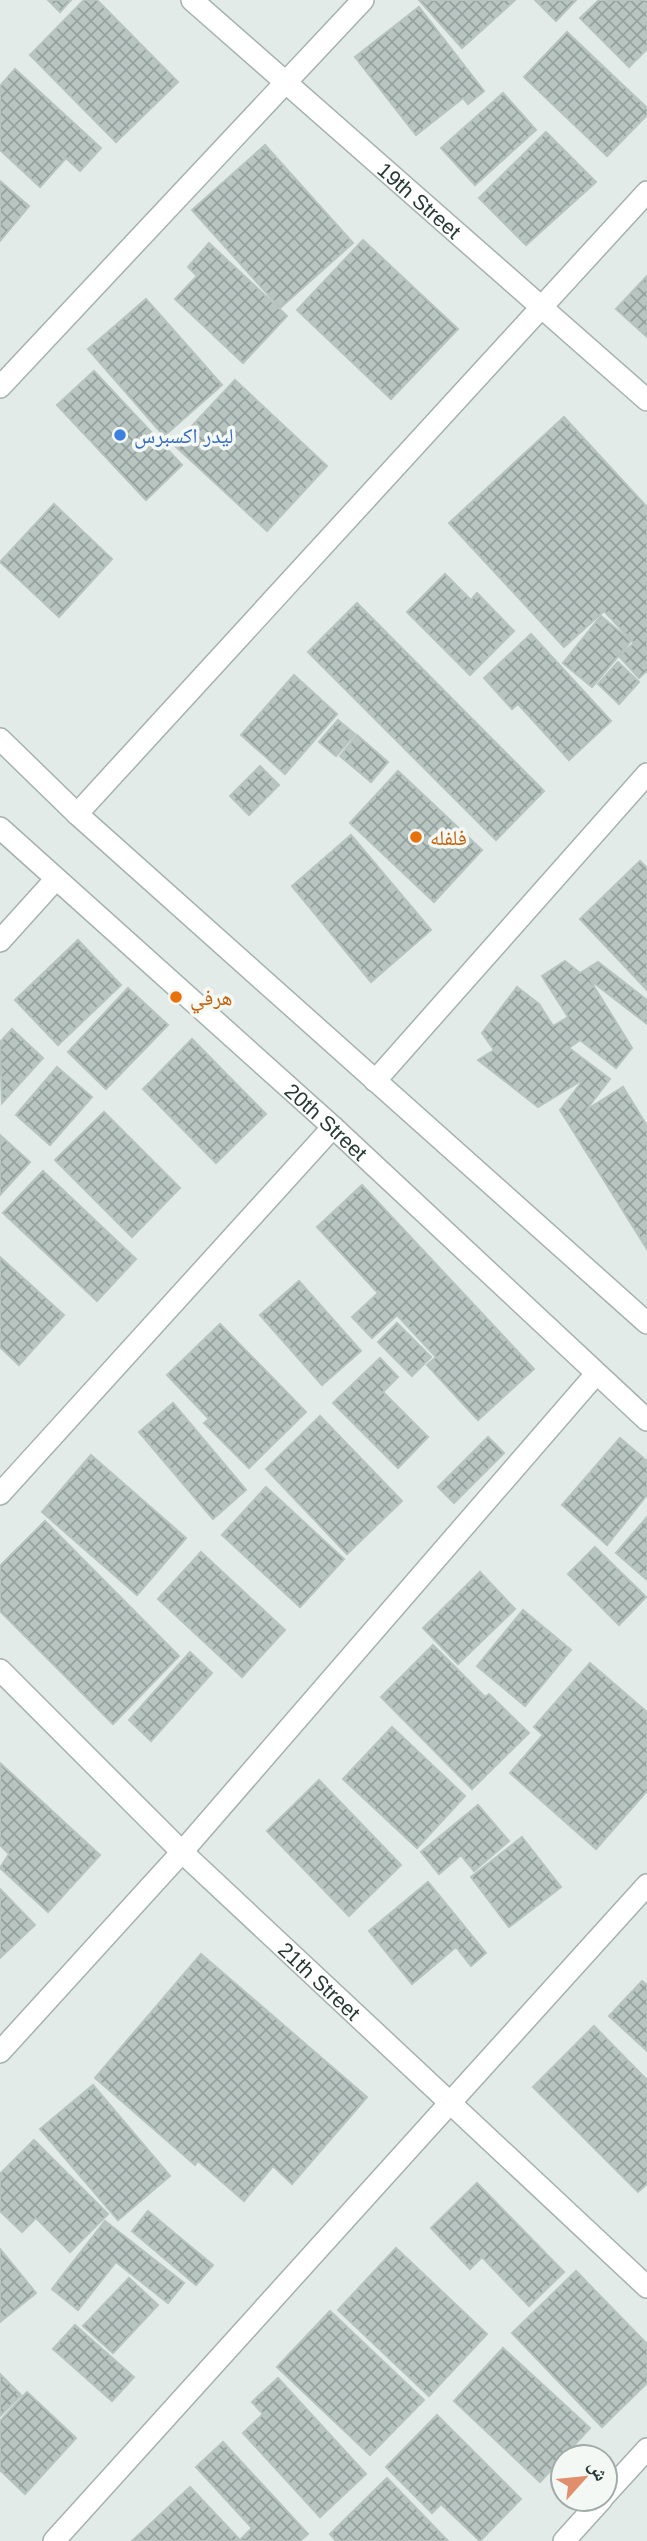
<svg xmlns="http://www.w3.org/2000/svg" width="647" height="2541" viewBox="0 0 647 2541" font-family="Arial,'Noto Naskh Arabic',sans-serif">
  <defs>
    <pattern id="building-cross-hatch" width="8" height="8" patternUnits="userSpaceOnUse" patternTransform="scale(1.75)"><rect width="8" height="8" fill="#b8c5c1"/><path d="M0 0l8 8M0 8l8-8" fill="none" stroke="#95a19e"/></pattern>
  </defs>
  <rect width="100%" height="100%" fill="#e2ebe7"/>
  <!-- building -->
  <g fill="url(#building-cross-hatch)" stroke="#b6c3be" stroke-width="2">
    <path d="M48,0H71L60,12Z"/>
    <path d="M84,0H97L178,82L116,142L30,55Z"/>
    <path d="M419,0H515L462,48Z"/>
    <path d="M535,0H576L556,21Z"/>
    <path d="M599,0H647V49L629,67L580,18Z"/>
    <path d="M419,7L484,91L468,104L463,98L416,135L355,57Z"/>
    <path d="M567,32L647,108V115L607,156L524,77Z"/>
    <path d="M15,69L101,148L80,171L66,158L40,187L0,150V86Z"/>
    <path d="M503,93L536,130L475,185L441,148Z"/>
    <path d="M546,132L596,182L526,245L479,198Z"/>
    <path d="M265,145L353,243L280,308L192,210Z"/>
    <path d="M0,181L29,206L0,241Z"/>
    <path d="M363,240L458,329L391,399L297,310Z"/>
    <path d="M209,243L287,316L243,363L175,299L197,276L188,267Z"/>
    <path d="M647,276V337L616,309Z"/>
    <path d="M146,299L222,385L164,436L88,349Z"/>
    <path d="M94,371L182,465L146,500L57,405Z"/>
    <path d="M235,380L327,466L267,531L174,445Z"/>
    <path d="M564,417L647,507V671L639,678L619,656L634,643L604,611L564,647L449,523Z"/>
    <path d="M54,504L112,559L59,617L0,562Z"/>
    <path d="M445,574L471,600L477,593L514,631L470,675L407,612Z"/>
    <path d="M357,603L544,791L496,840L308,652Z"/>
    <path d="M601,616L631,641L592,687L563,663Z"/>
    <path d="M531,634L611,721L569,760L518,704L512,709L484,678Z"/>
    <path d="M618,662L639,682L619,704L598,684Z"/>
    <path d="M294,675L337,714L285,774L241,735Z"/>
    <path d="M338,720L355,734L336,756L319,742Z"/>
    <path d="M357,735L388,762L371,782L340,756Z"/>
    <path d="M260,766L279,785L249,815L230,796Z"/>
    <path d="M398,771L482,850L434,902L350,823Z"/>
    <path d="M351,835L431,930L371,982L292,886Z"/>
    <path d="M640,861L647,868V990L580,919Z"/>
    <path d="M78,940L121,985L58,1045L15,1000Z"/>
    <path d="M565,961L580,973L598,962L647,1000V1024L590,980L632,1048L616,1068L580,1040L569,1048L610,1079L586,1110L623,1087L647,1126V1249L560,1110L584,1079L538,1107L478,1060L494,1050L482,1033L517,987L539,1004L553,1026L568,1017L542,976Z"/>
    <path d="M128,988L168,1025L106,1089L68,1052Z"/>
    <path d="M12,1029L43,1058L2,1103L0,1042Z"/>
    <path d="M192,1039L266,1114L216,1163L143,1089Z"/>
    <path d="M57,1067L92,1097L50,1145L16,1115Z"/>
    <path d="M104,1112L180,1188L132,1237L55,1160Z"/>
    <path d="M0,1135L30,1162L0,1195Z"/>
    <path d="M43,1171L136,1259L97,1301L3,1213Z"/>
    <path d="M362,1185L534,1369L478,1420L427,1365L436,1357L397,1315L372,1338L352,1317L378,1293L317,1227Z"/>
    <path d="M0,1257L64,1315L19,1365L0,1347Z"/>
    <path d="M299,1281L361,1351L322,1385L260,1315Z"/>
    <path d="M397,1323L431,1357L412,1376L378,1342Z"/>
    <path d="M220,1324L306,1412L249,1468L204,1423L209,1419L167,1375Z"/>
    <path d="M380,1358L398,1377L383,1392L428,1437L398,1468L333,1403Z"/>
    <path d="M173,1403L246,1490L213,1519L139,1432Z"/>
    <path d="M320,1416L402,1501L347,1554L266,1469Z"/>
    <path d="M488,1437L504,1453L454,1503L438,1487Z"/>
    <path d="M620,1438L647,1461V1495L607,1545L562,1505Z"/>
    <path d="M91,1455L186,1538L137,1595L42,1512Z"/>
    <path d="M266,1487L344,1559L300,1607L222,1535Z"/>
    <path d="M647,1517V1580L616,1553Z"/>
    <path d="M45,1521L179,1656L113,1724L0,1611V1566Z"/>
    <path d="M595,1547L646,1597L619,1625L568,1574Z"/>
    <path d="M201,1552L285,1630L242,1677L158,1599Z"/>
    <path d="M480,1572L515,1609L458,1664L423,1628Z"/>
    <path d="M523,1610L571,1650L525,1706L477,1666Z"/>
    <path d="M433,1645L485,1697L489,1694L529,1733L472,1789L381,1697Z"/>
    <path d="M190,1652L212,1673L151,1741L129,1720Z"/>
    <path d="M590,1663L647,1712V1791L596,1849L510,1773L543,1735L534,1727Z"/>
    <path d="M392,1727L465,1796L417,1848L343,1779Z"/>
    <path d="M0,1763L100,1855L48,1912L0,1868L9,1854L0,1845Z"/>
    <path d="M319,1780L401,1865L349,1916L267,1831Z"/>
    <path d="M478,1805L509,1841L474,1871L461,1855L439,1874L421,1852Z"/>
    <path d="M522,1837L561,1887L509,1927L471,1877Z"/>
    <path d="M428,1882L486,1953L471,1966L456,1947L412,1984L369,1931Z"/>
    <path d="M0,1889L35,1925L0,1958Z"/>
    <path d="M201,1954L367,2097L292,2184L273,2166L244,2201L198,2161L195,2165L95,2078Z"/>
    <path d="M642,1981L647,1985V2051L609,2016Z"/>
    <path d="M594,2026L647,2080V2184L638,2192L533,2087Z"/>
    <path d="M93,2085L170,2176L118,2220L40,2129Z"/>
    <path d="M34,2140L108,2214L70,2252L36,2218L22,2232L0,2211V2174Z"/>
    <path d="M477,2183L564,2272L529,2306L482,2257L470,2269L431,2228Z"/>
    <path d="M148,2211L213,2265L196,2285L132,2231Z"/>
    <path d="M105,2221L184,2283L168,2303L116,2262L78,2310L52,2289Z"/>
    <path d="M396,2248L487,2334L429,2396L338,2310Z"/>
    <path d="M0,2249L36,2293L0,2322Z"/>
    <path d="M576,2271L647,2344V2383L602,2427L512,2333Z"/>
    <path d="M129,2278L158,2305L113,2353L83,2326Z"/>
    <path d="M330,2311L424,2400L370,2455L277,2367Z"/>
    <path d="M75,2325L134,2377L112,2401L53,2349Z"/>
    <path d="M503,2348L590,2428L540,2482L454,2401Z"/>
    <path d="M0,2374L21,2395L0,2416Z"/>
    <path d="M278,2378L366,2474L320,2517L243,2433L263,2414L252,2402Z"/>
    <path d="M27,2392L76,2438L25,2494L0,2470V2421Z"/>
    <path d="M437,2415L521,2499L480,2541L441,2504L432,2513L386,2467Z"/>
    <path d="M223,2442L308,2534L300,2541H132L190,2487L240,2540L252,2528L196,2467Z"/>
    <path d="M387,2478L448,2541H336L330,2534Z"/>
  </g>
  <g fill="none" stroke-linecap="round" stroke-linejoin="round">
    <!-- minor casing -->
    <g stroke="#a6b2ae" stroke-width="24">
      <g id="minor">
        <path id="s1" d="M192,0L647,400"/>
        <path d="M0,387L363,0"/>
        <path d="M77,814L647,192"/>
        <path d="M0,941L55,880"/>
        <path d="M375,1081L647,774"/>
        <path d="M0,1494L333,1127"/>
        <path id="s2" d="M0,1670L182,1852L647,2287"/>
        <path d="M0,2052L182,1852L596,1374"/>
        <path d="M605,2495L647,2449"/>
        <path d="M54,2541L647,1885"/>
        <path d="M564,2541L602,2499"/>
      </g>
    </g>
    <!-- tertiary casing -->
    <g stroke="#a6b2ae" stroke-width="24">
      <g id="tertiary">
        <path d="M0,739L77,814L647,1323"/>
        <path id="s3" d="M0,828L333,1127L647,1420"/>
      </g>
    </g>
    <!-- minor -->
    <use href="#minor" stroke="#fff" stroke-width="21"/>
    <!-- tertiary -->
    <use href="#tertiary" stroke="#fff" stroke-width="21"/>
  </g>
  <!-- markers -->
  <circle fill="#3f7fe0" stroke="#f3f8f5" stroke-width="2.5" cx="120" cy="435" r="7"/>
  <g fill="#e8710a" stroke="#f3f8f5" stroke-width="2.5">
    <circle cx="416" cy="837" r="7"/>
    <circle cx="176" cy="997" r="7"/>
  </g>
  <g text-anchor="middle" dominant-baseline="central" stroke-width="7" stroke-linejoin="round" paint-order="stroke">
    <!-- street labels -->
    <g font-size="21" fill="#253935" stroke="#f3f8f5">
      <text stroke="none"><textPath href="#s1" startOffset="303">19th Street</textPath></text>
      <text stroke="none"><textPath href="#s3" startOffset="439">20th Street</textPath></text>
      <text stroke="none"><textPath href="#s2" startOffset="446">21th Street</textPath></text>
    </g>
    <!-- shop labels -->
    <g font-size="21" fill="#366cbe" stroke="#f3f8f5" text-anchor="start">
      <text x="134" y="435">ليدر اكسبرس</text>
    </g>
    <!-- food labels -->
    <g font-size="21" fill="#c56008" stroke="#f3f8f5" text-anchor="start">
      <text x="430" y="837">فلفله</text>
      <text x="190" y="997">هرفي</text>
    </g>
  </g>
  <!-- north arrow -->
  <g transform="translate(584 2478) rotate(63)"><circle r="33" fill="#f3f8f5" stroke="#a1aca8" stroke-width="2"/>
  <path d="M0-5L12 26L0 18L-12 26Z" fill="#e08e6b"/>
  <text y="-10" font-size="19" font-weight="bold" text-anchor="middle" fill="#253935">ش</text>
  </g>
</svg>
